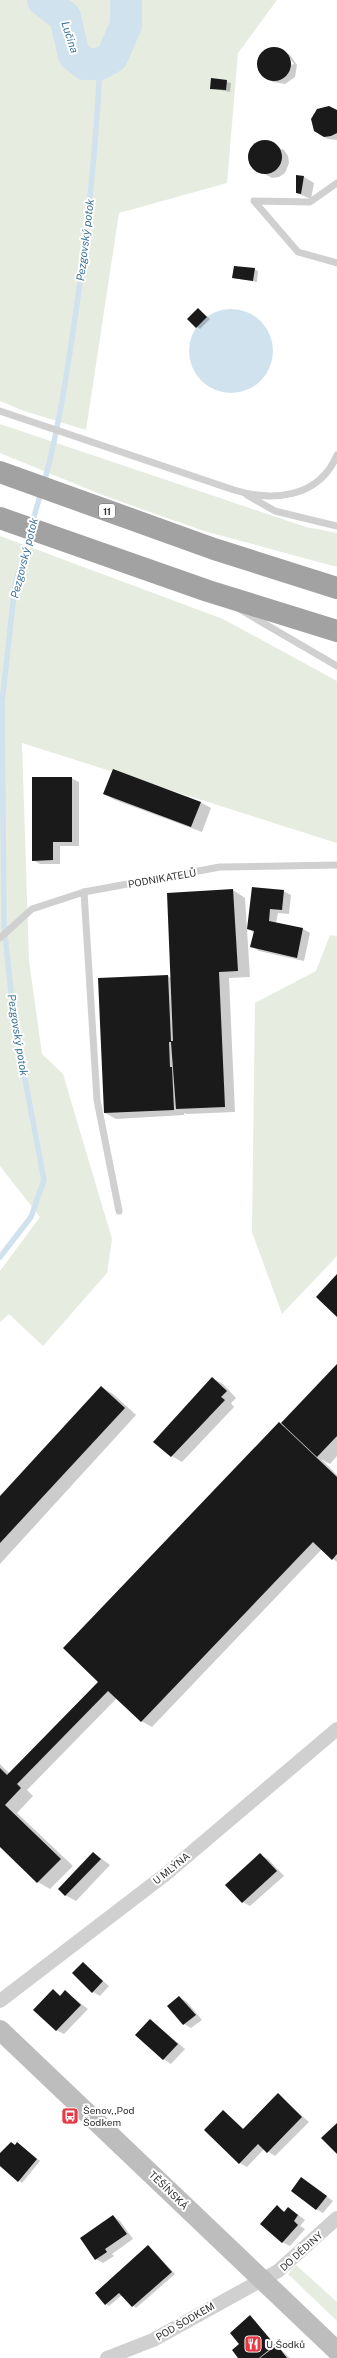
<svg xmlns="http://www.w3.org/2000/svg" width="337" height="2358" viewBox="0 0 337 2358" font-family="'Public Sans',sans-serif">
  <rect width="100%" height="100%" fill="#fff"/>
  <!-- green -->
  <g fill="#e6ecdf">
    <path d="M0,0H277L238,53L227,183L119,213L86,430L24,411L0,401Z"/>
    <path d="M0,424L306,527L337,533V567L204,531L105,496L0,453Z"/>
    <path d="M0,536L223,619L337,681V843L22,743L29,961L42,1054L63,1074L112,1239L107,1273L43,1346L9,1314L0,1322V1271L40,1217L0,1166Z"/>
    <path d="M330,935L337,936V1256L282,1314L252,1232L255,1003L316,971Z"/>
    <path d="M296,2265L337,2302V2321L288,2274Z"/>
  </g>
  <!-- water -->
  <circle fill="#cfe2ee" cx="231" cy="351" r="42"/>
  <!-- shadow -->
  <g fill="#0003">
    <path d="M270,49L285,52H283L292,65L294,64L286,53L290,55L297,65L295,77L285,84L273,82L266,77L258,68L260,56Z"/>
    <path d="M212,79L231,83L230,92L211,88Z"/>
    <path d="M322,108L337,111V140L328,139L320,135L313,126V115Z"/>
    <path d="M264,142L284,150L288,156L289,163L285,173L279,177L272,178L255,169L250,158L254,147Z"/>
    <path d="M304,177L314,183L311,199L297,193Z"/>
    <path d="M254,269L258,271L257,282L233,278Z"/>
    <path d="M198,309L210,319L200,329L197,327Z"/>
    <path d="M71,778L79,782V846H60V864H40L33,860Z"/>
    <path d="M104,794L200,802L211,808L202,832L115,800Z"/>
    <path d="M233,890L245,898L250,977L229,978L235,1112L187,1114L184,1113V1115L116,1119L105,1113L168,976L171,978Z"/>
    <path d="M283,891L291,895L289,914L278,913L276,923L303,929L310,933L304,961L259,951L252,946L255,933L248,929Z"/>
    <path d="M337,1366V1456L330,1464L321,1459L337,1475V1562L322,1549L152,1727L141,1721L117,1698L27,1790L33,1796L17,1813L73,1866L50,1889L38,1882L0,1846V1764L10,1774L99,1682L279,1424L285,1427Z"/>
    <path d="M212,1378L223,1384L236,1398L231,1403L234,1407L182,1462L172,1456Z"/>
    <path d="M101,1387L113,1394L136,1415L0,1564V1497Z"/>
    <path d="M94,1853L110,1865L76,1901L65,1895Z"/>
    <path d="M260,1855L268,1859L284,1876L250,1906L243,1902Z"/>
    <path d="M83,1964L109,1986L100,1996L93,1992Z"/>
    <path d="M53,1990L61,1996L65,1991L88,2009L64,2034L56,2030Z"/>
    <path d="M179,1997L187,2002L202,2020L191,2028L184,2024Z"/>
    <path d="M151,2020L185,2049L171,2064L163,2059Z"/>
    <path d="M278,2095L309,2122L275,2156L264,2149L247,2167L240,2163L224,2111L244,2129Z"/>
    <path d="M18,2143L40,2161L22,2183L0,2164V2154Z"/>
    <path d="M302,2178L333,2201L323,2213L316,2209Z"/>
    <path d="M277,2207L285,2212L289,2208L305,2220L300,2226L305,2229L290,2246L282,2242Z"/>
    <path d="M113,2216L120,2221L133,2239L112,2254L114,2256L103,2263L96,2259L82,2239Z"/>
    <path d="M149,2246L175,2274L136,2308L122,2295L109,2306L106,2304L96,2293Z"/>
    <path d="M250,2317L277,2346L290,2358H239L241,2344Z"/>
  </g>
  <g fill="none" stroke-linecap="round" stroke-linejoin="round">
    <!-- stream -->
    <g stroke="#cfe2ee" stroke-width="5.5">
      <path d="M44,483C58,432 65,384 73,332C86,243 96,154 100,64"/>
      <path d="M32,524L41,492"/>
      <path d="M0,1257L31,1217L44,1180L14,1021L4,925L2,703L15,585L30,532"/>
    </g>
    <!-- river -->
    <path stroke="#cfe2ee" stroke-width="32" d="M43,0L65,17L74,55L85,64H100L112,57L126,25V0"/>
  </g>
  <!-- building -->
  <g fill="#1a1a1a">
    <circle cx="274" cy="64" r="17"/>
    <path d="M211,78L227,80L226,90L210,89Z"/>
    <path d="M329,106L337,110V133L331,136L324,137L314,131L311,119L317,109Z"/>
    <circle cx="265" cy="157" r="17"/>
    <path d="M296,175L304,176L301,194L296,193Z"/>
    <path d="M234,266L255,268L253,281L232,278Z"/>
    <path d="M198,308L207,317L196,328L187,319Z"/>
    <path d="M113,769L201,802L191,827L103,794Z"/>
    <path d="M32,777H72V842H53V860L32,861Z"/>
    <path d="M252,887L284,890L282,910L270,909L269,921L303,928L297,958L250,947L254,931L247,929Z"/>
    <path d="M233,889L238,971L219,972L225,1107L176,1109L171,1042H169L170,1067H172L174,1110L104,1113L98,978L168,975L171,1041H173L167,893Z"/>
    <path d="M337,1274V1317L316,1297Z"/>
    <path d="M337,1364V1436L317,1457L281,1423Z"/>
    <path d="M212,1377L227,1391L221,1397L225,1400L171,1457L153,1442Z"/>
    <path d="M101,1386L125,1408L0,1543V1496Z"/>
    <path d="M279,1422L337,1477V1554L332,1560L313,1542L141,1722L108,1691L17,1784L21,1788L5,1805L61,1859L37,1883L0,1847V1768L7,1775L98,1682L63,1648Z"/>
    <path d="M93,1852L101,1859L65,1896L58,1889Z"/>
    <path d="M260,1853L277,1871L242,1903L225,1885Z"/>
    <path d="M83,1962L103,1981L92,1993L72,1973Z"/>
    <path d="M53,1989L60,1996L65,1990L81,2005L56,2031L33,2010Z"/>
    <path d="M179,1996L196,2015L183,2025L167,2006Z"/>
    <path d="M150,2019L178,2044L163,2060L135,2035Z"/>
    <path d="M278,2093L302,2117L267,2153L258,2144L239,2164L204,2130L223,2110L243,2129Z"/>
    <path d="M337,2123V2154L321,2138Z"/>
    <path d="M11,2142L15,2145L17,2142L37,2159L18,2182L0,2166V2153Z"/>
    <path d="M301,2177L327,2196L316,2210L291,2191Z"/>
    <path d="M277,2205L284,2212L288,2207L298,2215L294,2221L298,2225L282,2243L260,2224Z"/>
    <path d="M113,2215L127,2234L105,2249L107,2252L95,2260L80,2238Z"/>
    <path d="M148,2245L172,2272L132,2307L119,2293L105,2305L95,2293Z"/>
    <path d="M250,2315L275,2345L259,2358H238L232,2350L239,2344L230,2333Z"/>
    <path d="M277,2345L287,2358H260Z"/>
  </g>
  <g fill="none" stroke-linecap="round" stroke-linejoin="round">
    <!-- service -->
    <g stroke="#d0d0d0" stroke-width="7">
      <path d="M337,183L310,202L254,201L298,252L337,263"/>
      <path d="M0,411L234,490C273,502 319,498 337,455"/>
      <path d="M247,495L275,511L337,526"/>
      <path d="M241,610L337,666"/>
      <path d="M84,892L97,1100L119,1211"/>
      <path d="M0,938L32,909L84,892L220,867L337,865"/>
    </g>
    <!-- minor -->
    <g stroke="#d0d0d0" stroke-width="14">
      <path d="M0,2001L166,1874L337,1729"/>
      <path d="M107,2358L153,2340L278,2271L337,2218"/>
    </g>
    <!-- secondary -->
    <path stroke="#bdbdbd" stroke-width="20" d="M0,2030L337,2351"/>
    <!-- trunk -->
    <g stroke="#a2a2a2" stroke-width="22">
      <path d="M0,472L214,549L337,588"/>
      <path d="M0,518L208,591L337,631"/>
    </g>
  </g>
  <!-- icons -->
  <defs>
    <g id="bus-square" transform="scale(0.9)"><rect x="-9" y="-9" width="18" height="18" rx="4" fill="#e63946" stroke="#fff"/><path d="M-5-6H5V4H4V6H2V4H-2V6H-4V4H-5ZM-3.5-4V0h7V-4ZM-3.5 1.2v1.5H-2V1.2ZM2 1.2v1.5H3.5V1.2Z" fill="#fff"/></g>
    <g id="restaurant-square" transform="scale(0.9)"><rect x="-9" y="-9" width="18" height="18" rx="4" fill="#e63946" stroke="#fff"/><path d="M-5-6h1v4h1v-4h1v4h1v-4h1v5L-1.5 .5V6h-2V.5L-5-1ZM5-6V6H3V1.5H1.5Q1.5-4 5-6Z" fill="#fff"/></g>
  </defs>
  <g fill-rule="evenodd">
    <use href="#bus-square" x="70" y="2116"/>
    <use href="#restaurant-square" x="253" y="2344"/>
  </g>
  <g text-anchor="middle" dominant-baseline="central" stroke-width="4" stroke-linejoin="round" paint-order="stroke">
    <!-- shield labels -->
    <rect fill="#fff" stroke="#707070" stroke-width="1" x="99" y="504" width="16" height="14" rx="3"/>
    <g font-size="9" font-weight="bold" fill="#333">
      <text x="107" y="511">11</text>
    </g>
    <!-- street labels -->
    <g font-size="10" fill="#333" stroke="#fff">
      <text transform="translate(162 878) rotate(-10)">PODNIKATELŮ</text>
      <text transform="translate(171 1868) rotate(-39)">U MLÝNA</text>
      <text transform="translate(169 2190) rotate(44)">TĚŠÍNSKÁ</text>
      <text transform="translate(301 2251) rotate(-42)">DO DĚDINY</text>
      <text transform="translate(185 2321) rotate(-30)">POD ŠODKEM</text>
    </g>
    <!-- poi labels -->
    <g font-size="10" fill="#333" stroke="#fff" text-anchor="start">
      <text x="83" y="2110">Šenov,,Pod<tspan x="83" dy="12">Šodkem</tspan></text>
      <text x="266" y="2344">U Šodků</text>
    </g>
    <!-- water labels -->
    <g font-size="11" font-style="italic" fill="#3f7597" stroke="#fff">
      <text transform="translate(70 37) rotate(72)">Lučina</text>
      <text transform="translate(85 240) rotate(-83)">Pezgovský potok</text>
      <text transform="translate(24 558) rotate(-76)">Pezgovský potok</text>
      <text transform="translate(18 1035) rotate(81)">Pezgovský potok</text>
    </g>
  </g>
</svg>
